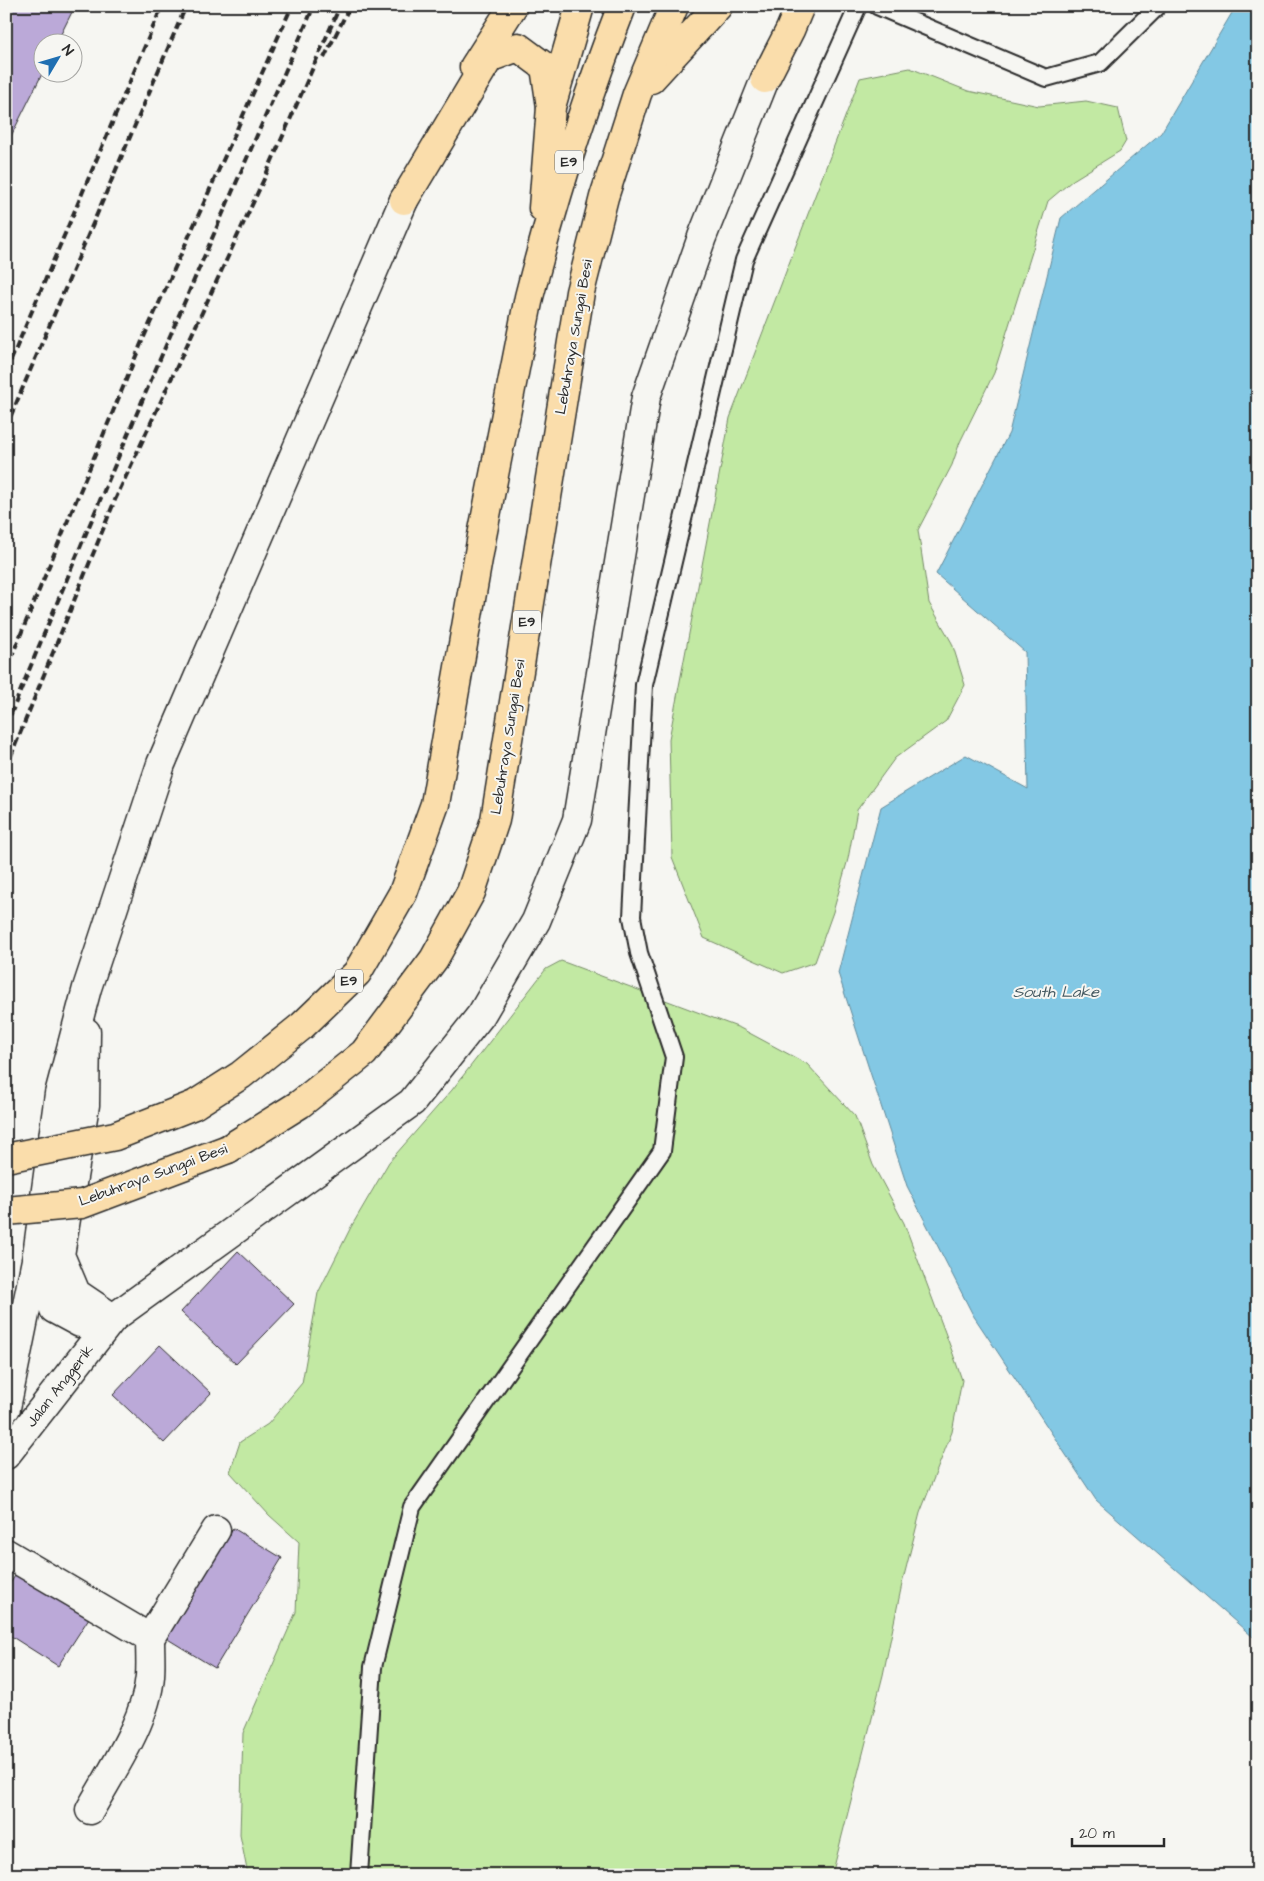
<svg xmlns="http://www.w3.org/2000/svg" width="1264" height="1881" viewBox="0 0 1264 1881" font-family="'Architects Daughter',sans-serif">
  <rect width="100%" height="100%" fill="#f6f6f2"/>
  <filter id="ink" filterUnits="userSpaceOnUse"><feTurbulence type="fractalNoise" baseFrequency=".02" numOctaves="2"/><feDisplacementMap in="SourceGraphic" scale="10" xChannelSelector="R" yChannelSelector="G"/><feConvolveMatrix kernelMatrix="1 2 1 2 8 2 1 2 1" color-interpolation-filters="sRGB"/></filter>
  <g filter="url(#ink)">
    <!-- green -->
    <g fill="#c2e9a3" stroke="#768a67">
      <path d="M910,68L968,91L1039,106L1086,101L1118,108L1126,141L1120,151L1073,180L1048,201L994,373L960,442L952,465L918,530L929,603L952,643L965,685L946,721L895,758L857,810L848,859L833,912L815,962L783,973L704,938L672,857L669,739L730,418L860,78Z"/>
      <path d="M561,961L740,1028L807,1064L855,1116L873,1165L904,1223L952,1351L962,1380L952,1432L920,1513L902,1584L883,1675L832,1875H248L240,1835L243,1733L296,1612L299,1542L269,1515L230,1472L240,1442L268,1424L302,1383L318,1293L351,1227L389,1162L452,1090L546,969Z"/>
    </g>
    <!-- water -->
    <path fill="#83c8e4" stroke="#60899a" d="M1236,6H1258V1635L1253,1637L1096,1500L973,1315L907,1186L838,973L881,807L966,755L1028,789L1025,652L936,574L1009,433L1061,218L1161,133Z"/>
    <!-- building -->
    <g fill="#bba9d8" stroke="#2b2b2b">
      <path d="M6,6H75L57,42H42L43,72L6,146Z"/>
      <path d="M238,1251L294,1304L236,1364L181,1312Z"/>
      <path d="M160,1345L211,1393L164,1443L113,1395Z"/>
      <path d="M233,1528L282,1558L215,1668L166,1638Z"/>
      <path d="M18,1571L89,1618L58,1666L6,1633V1590Z"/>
    </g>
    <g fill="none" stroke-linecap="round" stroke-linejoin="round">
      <!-- lane casing -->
      <g stroke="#2b2b2b" stroke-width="20">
        <g id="lane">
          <path d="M877,6L1046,78L1100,63L1158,6"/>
          <path d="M359,1875L373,1667L412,1507L662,1151L674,1057L639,953L632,917L644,685L744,260L858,6"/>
        </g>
      </g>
      <!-- street casing -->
      <g stroke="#2b2b2b" stroke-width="31">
        <g id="street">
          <path d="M86,1032L85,1105L60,1255L76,1293L113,1318"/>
          <path d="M37,1255L54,1309L80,1323L113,1318L412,1102L481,1015L536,921L577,820L646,397L702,237L765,79"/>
          <path d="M6,1408L37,1255L59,1094L87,988L161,764L404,200"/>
          <path d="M6,1455L113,1318"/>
          <path d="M6,1553L150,1638L216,1530"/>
          <path d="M90,1810C112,1770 146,1722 150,1676C151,1664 150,1650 150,1638"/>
        </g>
      </g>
      <!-- highway casing -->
      <g stroke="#2b2b2b" stroke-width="31">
        <g id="highway">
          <path d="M474,67L513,6"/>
          <path d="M651,79L718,6"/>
          <path d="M765,79L790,30L800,6"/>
          <path d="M404,200L489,58L518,47L545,67L551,107"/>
          <path d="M543,208L551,107L580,6"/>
          <path d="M194,1105L241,1075L302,1026L357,973L403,893L435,804L482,536L529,297C554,199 585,101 622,6"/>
          <path d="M228,1149L300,1104L364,1053L434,959L471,892L495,820L580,292L604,197L637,94L674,6"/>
        </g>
      </g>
      <!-- lane -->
      <use href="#lane" stroke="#f6f6f2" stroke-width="16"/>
      <!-- street -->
      <use href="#street" stroke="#f6f6f2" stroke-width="28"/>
      <!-- highway -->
      <use href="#highway" stroke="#faddab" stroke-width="28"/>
      <!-- rail -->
      <g stroke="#2b2b2b" stroke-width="4" stroke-dasharray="8 4" stroke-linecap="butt">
        <path d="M324,58L350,6"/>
        <path d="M6,372L162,6"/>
        <path d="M6,427L186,6"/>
        <path d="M6,670L143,339L292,6"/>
        <path d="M6,726C105,485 208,245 314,6"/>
        <path d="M6,768L115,500L264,179L340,6"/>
      </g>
      <!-- highway-bridge casing -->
      <g stroke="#2b2b2b" stroke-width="31" stroke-linecap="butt">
        <g id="highway-bridge">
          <path d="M6,1158L115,1136L194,1105"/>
          <path d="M6,1211L82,1204L228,1149"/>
        </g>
      </g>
      <!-- highway-bridge -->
      <use href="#highway-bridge" stroke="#faddab" stroke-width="28"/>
    </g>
  </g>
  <g text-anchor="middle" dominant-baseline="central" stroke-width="4" stroke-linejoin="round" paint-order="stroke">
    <!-- shield labels -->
    <g fill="#f6f6f2" stroke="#686867" stroke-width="1">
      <rect x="555" y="150.5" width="28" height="23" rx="4"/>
      <rect x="513" y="610.5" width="28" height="23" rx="4"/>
      <rect x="335" y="969.5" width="28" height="23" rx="4"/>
    </g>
    <g font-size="14" font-weight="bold" fill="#2b2b2b">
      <text x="569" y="162">E9</text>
      <text x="527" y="622">E9</text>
      <text x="349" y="981">E9</text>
    </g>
    <!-- street labels -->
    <g font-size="15" fill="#2b2b2b" stroke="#f6f6f2">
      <text transform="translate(574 337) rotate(-80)">Lebuhraya Sungai Besi</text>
      <text transform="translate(508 737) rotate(-81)">Lebuhraya Sungai Besi</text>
      <text transform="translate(153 1175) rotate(-20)">Lebuhraya Sungai Besi</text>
      <text transform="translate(60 1386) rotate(-52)">Jalan Anggerik</text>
    </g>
    <!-- water labels -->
    <g font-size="16" font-style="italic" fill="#455a62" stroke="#f6f6f2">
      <text x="1056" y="992">South Lake</text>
    </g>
  </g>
  <!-- margin -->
  <rect width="1264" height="1881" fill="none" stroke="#f6f6f2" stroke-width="25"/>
  <rect x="12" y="12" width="1239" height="1856" fill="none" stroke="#2b2b2b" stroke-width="2" filter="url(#ink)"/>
  <!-- north arrow -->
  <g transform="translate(58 58) rotate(52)"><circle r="24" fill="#f6f6f2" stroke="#a5a5a2"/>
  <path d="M0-4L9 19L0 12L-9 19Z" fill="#1f6fb2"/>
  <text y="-8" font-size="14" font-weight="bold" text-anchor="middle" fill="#2b2b2b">N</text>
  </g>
  <!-- scale -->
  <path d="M1072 1838v8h92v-8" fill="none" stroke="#2b2b2b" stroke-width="2.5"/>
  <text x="1079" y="1838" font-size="15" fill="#2b2b2b" stroke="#f6f6f2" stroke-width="4" paint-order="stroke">20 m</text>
</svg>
